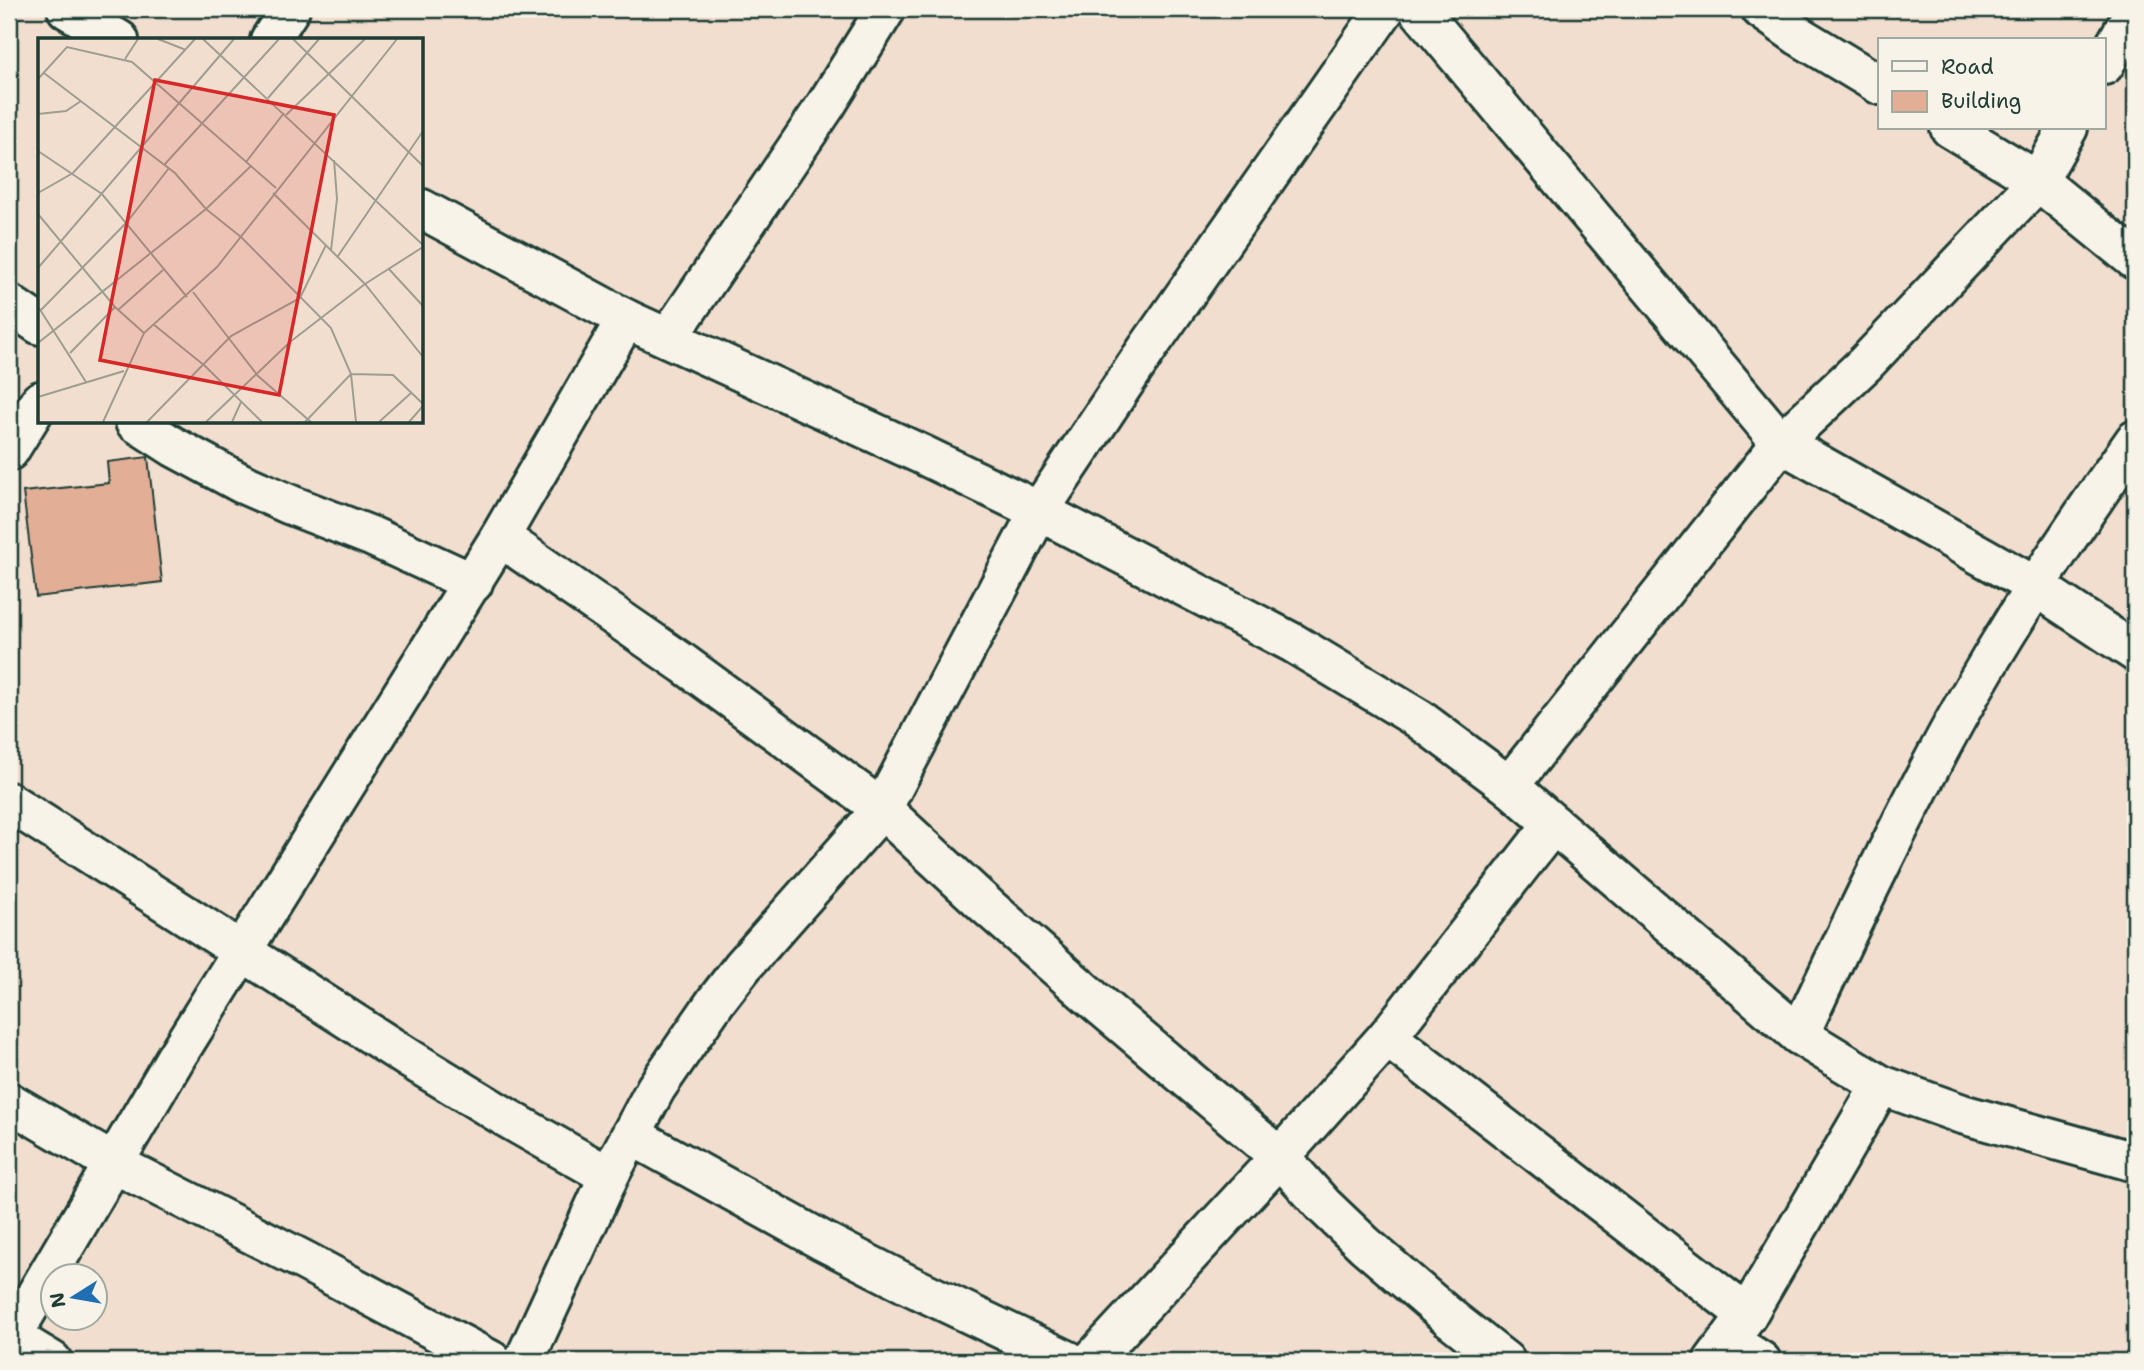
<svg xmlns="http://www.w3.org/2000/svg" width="2144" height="1370" viewBox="0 0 2144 1370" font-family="'Shantell Sans',sans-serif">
  <rect width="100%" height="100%" fill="#f1decf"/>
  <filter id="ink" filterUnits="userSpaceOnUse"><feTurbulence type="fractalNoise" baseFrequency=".0143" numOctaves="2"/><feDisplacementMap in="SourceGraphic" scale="14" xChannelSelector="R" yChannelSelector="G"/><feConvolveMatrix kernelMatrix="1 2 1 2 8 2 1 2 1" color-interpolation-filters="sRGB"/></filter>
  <g filter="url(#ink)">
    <!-- building -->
    <path fill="#e2ae96" stroke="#1f3d34" stroke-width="2" d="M148,457L162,582L36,597L23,492L109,483L107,462Z"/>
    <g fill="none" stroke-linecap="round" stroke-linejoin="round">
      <!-- minor casing -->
      <g stroke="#1f3d34" stroke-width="44">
        <g id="minor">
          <path d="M67,9L119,40"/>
          <path d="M1418,9L1781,443L2035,586L2135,652"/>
          <path d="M1761,9L1799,36L1880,85"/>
          <path d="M270,40L290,9"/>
          <path d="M2104,65L2135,10"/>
          <path d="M1950,128L2038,181L2135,260"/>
          <path d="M422,209L626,319L923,455L1039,511L1293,643L1419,719L1509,786L1799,1035L1881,1085L1962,1114L2135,1162"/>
          <path d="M9,304L40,325"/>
          <path d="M668,338L826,105L886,9"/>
          <path d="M135,422L174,447L241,483L291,505L371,536L473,583"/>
          <path d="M9,451L40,401"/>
          <path d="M500,537L684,664L882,809L988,907L1094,1000L1280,1157L1323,1205L1365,1245L1450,1318L1505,1361"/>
          <path d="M1509,786L1781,443L1865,364L2038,181L2068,128"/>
          <path d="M9,802L410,1059L507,1118L609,1176"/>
          <path d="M1799,1035C1849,929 1899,823 1955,721C2009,623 2071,531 2135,440"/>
          <path d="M1387,1037L1747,1315"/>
          <path d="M9,1102L113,1163L303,1260L492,1361"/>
          <path d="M631,1135L823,1241L909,1285L1069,1361"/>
          <path d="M9,1335L52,1361"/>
          <path d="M9,1341L176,1057L500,537L626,319"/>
          <path d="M1729,1341L1761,1361"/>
          <path d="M524,1361L609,1176L656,1088L716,1001L743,966L882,809L1039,511L1147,349L1385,9"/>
          <path d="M1091,1361L1280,1157L1387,1037L1553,824"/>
          <path d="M1713,1361L1747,1315L1881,1085"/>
        </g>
      </g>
      <!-- minor -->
      <use href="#minor" stroke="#f7f3e8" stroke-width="38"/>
    </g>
  </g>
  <!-- overview -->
  <g transform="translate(38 38)">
    <rect width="385" height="385" fill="#f1decf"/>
    <path fill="none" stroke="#9d9e91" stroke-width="2" d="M120,1L148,12M165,1L385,207M255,1L385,128M87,21L100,1M6,35L137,135L168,171L203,199L293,290L313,336L318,384M0,41L29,9L94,24L238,150M230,60L281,1M0,76L28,73L43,63M248,77L327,1M0,113L64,156L149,259M208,124L246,75M127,126L241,1M0,155L35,135L157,1M235,155L327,246L385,319M0,176L77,269L106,295M293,212L299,161L296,122M300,218L385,93M0,230L196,1M350,230L385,268M155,254L220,338L273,384M1,270L48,344M3,272L89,184L131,130M80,272L125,232M115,286L167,328L224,384M0,305L168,171L213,128M32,315L77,269M0,359L86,333M65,384L106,295L179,229L359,1M109,384L193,298L262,260L288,207M168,384L252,304L327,246L385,209M194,384L203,364M267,384L313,336L355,337L385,366M341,384L373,355M371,384L385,368"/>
    <path fill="#d62828" fill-opacity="0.15" stroke="#d62828" stroke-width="3.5" d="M117,42L296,77L241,357L62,322Z"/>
    <rect width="385" height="385" fill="none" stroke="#1f3d34" stroke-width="3.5"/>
  </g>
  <!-- margin -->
  <rect width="2144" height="1370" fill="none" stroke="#f7f3e8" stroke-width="35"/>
  <rect x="18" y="18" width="2109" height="1335" fill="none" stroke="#1f3d34" stroke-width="2.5" filter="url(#ink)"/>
  <!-- legend -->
  <rect x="1878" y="38" width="228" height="91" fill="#f7f3e8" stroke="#a1aaa0" stroke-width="2"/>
  <rect x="1892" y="61" width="35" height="10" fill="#f7f3e8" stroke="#a1aaa0" stroke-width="2"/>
  <text x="1941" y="74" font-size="21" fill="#1f3d34">Road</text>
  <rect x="1892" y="91" width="35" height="21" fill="#e2ae96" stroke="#a1aaa0" stroke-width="2"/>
  <text x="1941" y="108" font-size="21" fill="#1f3d34">Building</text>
  <!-- north arrow -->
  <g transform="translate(74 1297) rotate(259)"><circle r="33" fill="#f7f3e8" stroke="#a1aaa0" stroke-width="2"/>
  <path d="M0-5L12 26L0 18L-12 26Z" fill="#1f6fb2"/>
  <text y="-10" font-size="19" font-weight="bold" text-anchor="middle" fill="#1f3d34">N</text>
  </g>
</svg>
